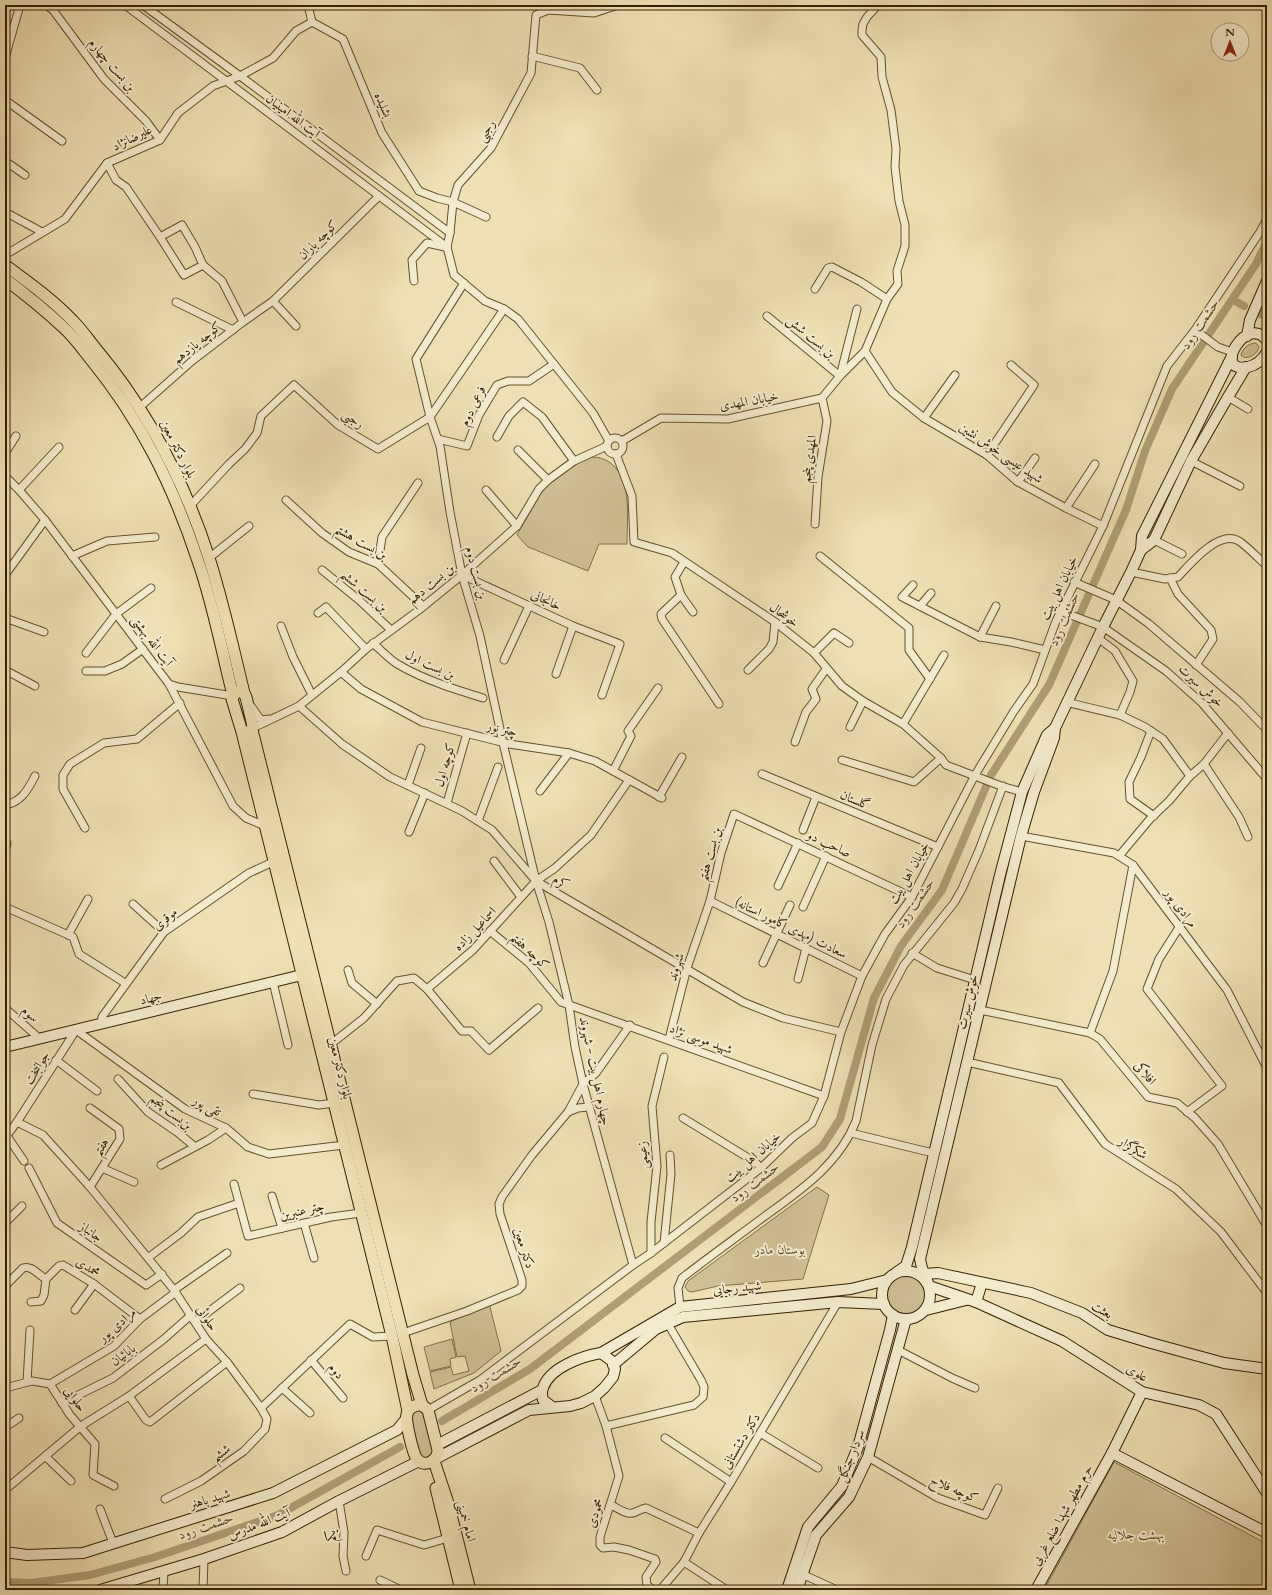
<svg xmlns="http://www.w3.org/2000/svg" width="1272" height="1595" viewBox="0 0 1272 1595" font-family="Cardo,Amiri,serif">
  <rect width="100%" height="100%" fill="#eee0b4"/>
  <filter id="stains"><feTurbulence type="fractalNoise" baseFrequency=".005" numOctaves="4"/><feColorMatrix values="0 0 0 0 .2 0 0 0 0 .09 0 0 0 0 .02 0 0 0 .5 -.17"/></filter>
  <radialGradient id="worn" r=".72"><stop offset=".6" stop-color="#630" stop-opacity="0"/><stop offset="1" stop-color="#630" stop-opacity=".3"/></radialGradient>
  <!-- green -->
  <g fill="#cfbf95" stroke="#82704a">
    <path d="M1255,343L1257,344L1259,347C1257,354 1250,359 1243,357L1241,355C1243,348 1248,344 1255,343Z"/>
    <path d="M588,457C591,457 597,457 600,458C634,467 627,517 627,544H599L588,571L528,547L517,535L541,493L556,476Z"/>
    <path d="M817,1187L829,1195L803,1279L718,1286L692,1292L688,1291L685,1287L688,1281Z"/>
    <circle cx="907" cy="1294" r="20"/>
    <path d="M489,1303L501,1351L474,1373L434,1389L430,1372L451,1367L453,1375L469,1371L465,1356L457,1357L450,1322Z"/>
    <path d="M452,1339L456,1357L450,1359L451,1366L430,1371L424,1347Z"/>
    <path d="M414,1410H422L435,1452L426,1460L418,1455L410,1415Z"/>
    <path d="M1114,1462L1267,1544V1590H1044Z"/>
  </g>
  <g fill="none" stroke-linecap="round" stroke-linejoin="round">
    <!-- canal -->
    <g stroke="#af9f77" stroke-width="8">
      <path d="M1233,300L1244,306"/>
      <path d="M1256,312L1267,317"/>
      <path d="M442,1421L530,1369L822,1147L840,1119L874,998L901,946L942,890L991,775L1049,685L1126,510L1145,451L1172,389L1256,264L1267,241"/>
      <path d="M5,1582L31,1583L90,1575L155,1557L278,1515L400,1447"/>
    </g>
    <!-- street casing -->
    <g stroke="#63502d" stroke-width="9">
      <g id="street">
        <path d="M46,5L53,10L104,79L146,121L160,140"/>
        <path d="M125,5L447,247"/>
        <path d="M143,5L240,76L450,233"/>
        <path d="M308,5L312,22L343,39L382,133L419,191L437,198L453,202L486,217"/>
        <path d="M532,56L580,68L597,90"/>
        <path d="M5,58L20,5"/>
        <path d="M5,100L62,141"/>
        <path d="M5,161L25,175"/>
        <path d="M107,163L116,180L126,187L160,237L184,275L203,265L195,247L182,225L160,237"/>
        <path d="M5,212L42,232"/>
        <path d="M5,255L65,219L107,163L160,140L178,113L213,86L240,76L273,58L296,31L312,22"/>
        <path d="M203,265L222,281L243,322"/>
        <path d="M414,281L412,260L427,243L445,247"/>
        <path d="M464,283L416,359L430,417L440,446L450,512L462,575L480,636L503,743L536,881L549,922L569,1005L575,1047L583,1084L633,1265"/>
        <path d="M815,289L828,268L832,267L861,282L887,299"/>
        <path d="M273,301L296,326"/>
        <path d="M176,302L233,330"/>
        <path d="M767,316L840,376L857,309"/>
        <path d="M1195,330L1218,347L1232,352"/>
        <path d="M865,351L892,392L924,418L987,455L1018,482L1066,508L1103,526"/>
        <path d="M1228,397L1248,409"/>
        <path d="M140,407L192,361L243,322L273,301L379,196"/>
        <path d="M924,418L955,375"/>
        <path d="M497,437L509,416L523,402L542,417L574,461"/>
        <circle cx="615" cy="446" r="8"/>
        <path d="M438,439L467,446L479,415L497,385L508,381H529L554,364"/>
        <path d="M609,441L593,413L518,319L504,309L485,301L454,275L447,247L450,233L453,202L458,185L491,148L531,73L536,15L548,10L594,13L618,5"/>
        <path d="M622,441L661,418L728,419L822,398L840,376L865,351L887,299L898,284L897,271L905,246V225L899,201L895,167L896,149L891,110L882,77L881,57L862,35V30L863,24L867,17L878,5"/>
        <path d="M518,450L548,480"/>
        <path d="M5,453L16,436"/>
        <path d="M616,454L632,496L634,542L672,553L775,622L814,653L842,686L863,701L903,724L941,758L946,765L1001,786L1022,792"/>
        <path d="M987,455L1034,385L1011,365"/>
        <path d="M1191,461L1240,486"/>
        <path d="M5,476L19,490L45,520L169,684L233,806L246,818L265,826"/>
        <path d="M1018,482L1035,458"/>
        <path d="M19,490L59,447"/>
        <path d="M486,490L517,526"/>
        <path d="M286,500L322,533L349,552L378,564L423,606"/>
        <path d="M190,506L229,464L245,449L257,433L261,416L294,385L338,425L378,449L430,417L504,309"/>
        <path d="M1066,508L1095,464"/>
        <path d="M815,524L818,477L827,421L822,398"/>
        <path d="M1154,540L1182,554"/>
        <path d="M72,556L107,541L155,537"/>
        <path d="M820,556L909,628V650L930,679"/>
        <path d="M209,558L249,526"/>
        <path d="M684,562L675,577L681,595L661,614L662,619L719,704"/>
        <path d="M378,564L382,537L418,483"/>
        <path d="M322,570L359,600L391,630"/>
        <path d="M1131,572L1165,579L1178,577C1190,564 1219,529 1239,541C1249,548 1258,558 1267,566"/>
        <path d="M5,575L45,520"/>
        <path d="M462,575L573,626L620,644L602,695"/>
        <path d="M1170,578L1178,594L1211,630L1213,639L1196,665"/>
        <path d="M1074,582L1116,600L1149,624L1240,702L1267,730"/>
        <path d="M913,585L902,597L980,637L1011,642L1045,650"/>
        <path d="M681,595L693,612"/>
        <path d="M920,606L931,593"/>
        <path d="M1060,611L1103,627L1166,671L1202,703L1267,779"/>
        <path d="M318,613L326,607L366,649"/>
        <path d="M5,618L44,632"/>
        <path d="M281,626L293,657L312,695"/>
        <path d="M980,637L996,606"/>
        <path d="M373,643C381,650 390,660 399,665C425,680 454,689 483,698"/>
        <path d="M86,653L116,614L151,588"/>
        <path d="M814,653L834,633L849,643"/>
        <path d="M504,660L529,606"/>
        <path d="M5,670L35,686"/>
        <path d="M748,670L769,649L773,642L775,622"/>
        <path d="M86,671H105L122,664L143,649"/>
        <path d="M341,672L361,689L422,722L509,744L569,753L595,761L662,798"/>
        <path d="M556,674L573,626"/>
        <path d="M169,684L178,687L233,696"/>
        <path d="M1066,702L1120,715L1130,692L1133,681L1115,651L1098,638"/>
        <path d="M251,706L261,720L269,719"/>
        <path d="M299,706L342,744L390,777L462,811L492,830L536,881L743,1002L783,1018L841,1032"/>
        <path d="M1120,715L1145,727L1163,739L1190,776L1204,764L1228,733"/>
        <path d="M903,724L944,655"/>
        <path d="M850,727L863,701"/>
        <path d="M253,728L299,706L341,672L366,649L419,610L462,575L517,526L539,489L548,480L574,461L607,446"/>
        <path d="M1151,731L1141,757L1129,782L1130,799L1154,816"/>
        <path d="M795,742L806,712L816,699L812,689L826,669"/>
        <path d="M842,760L914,782L941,758"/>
        <path d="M1204,764L1239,817L1248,837"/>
        <path d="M613,771L631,736L628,731L658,688"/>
        <path d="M762,774L938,847"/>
        <path d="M408,785L421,748"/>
        <path d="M540,791L569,753"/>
        <path d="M659,797L682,757"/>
        <path d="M447,803L467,733"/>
        <path d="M5,805C22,802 28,789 35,776"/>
        <path d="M478,821L498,767"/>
        <path d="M85,828L63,789V775L70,764L104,743L137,739L180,703"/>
        <path d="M803,830L816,797"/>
        <path d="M409,832L425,793"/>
        <path d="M1021,836L1114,853L1133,865L1227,990L1267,1068"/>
        <path d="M5,851L7,843"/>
        <path d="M1119,856L1150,819L1169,801L1190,776"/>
        <path d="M494,861L521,897"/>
        <path d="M778,886L798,843"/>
        <path d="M710,901L862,976"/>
        <path d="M133,904L164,932"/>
        <path d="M5,907L73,937L79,954L125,983"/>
        <path d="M803,907L826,856"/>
        <path d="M1180,926L1159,959L1147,989L1222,1086L1187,1112"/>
        <path d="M490,931L529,963L561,1002L824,1096"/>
        <path d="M68,935L88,899"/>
        <path d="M912,953L937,968L975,980"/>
        <path d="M763,963L790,905"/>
        <path d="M348,970L352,983L377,1004"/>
        <path d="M798,979L806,948"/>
        <path d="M273,982L288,1045"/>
        <path d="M427,989L473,950L536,881L555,868L591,835L629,780"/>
        <path d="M5,1008L40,1039"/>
        <path d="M980,1010L1090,1033L1100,1039L1148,1097L1177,1103L1195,1118L1218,1144L1267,1226"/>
        <path d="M101,1024L102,1017L164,932L249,873L273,862"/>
        <path d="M1090,1033L1113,971L1133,865"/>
        <path d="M669,1039L687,968L710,901L721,853L734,814L912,897"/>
        <path d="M331,1044L364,1018L397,981L414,978L427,989L462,1031H471L489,1050L538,1008"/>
        <path d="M56,1060L97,1091"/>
        <path d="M967,1062L1059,1083L1105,1144L1176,1189L1221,1232L1267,1293"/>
        <path d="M118,1079L148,1112L177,1132L194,1146"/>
        <path d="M253,1094L319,1105L334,1103"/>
        <path d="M589,1107L578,1108L568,1112L583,1084L596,1073L630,1025"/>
        <path d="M683,1118L755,1162L761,1168"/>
        <path d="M17,1122L43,1135L90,1187L174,1290L206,1339L227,1362L261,1408L350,1324L373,1337L392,1336"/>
        <path d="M851,1133L933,1153"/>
        <path d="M7,1136L24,1161"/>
        <path d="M5,1138L17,1122L76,1030L185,1109L226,1128L248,1147L269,1154L344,1145"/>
        <path d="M161,1165L208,1140L226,1128"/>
        <path d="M29,1168L57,1223L146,1285L162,1274"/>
        <path d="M102,1168L134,1182"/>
        <path d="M234,1184L248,1236L331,1217L361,1213"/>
        <path d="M90,1187L120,1139L119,1129L90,1108"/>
        <path d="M272,1196L282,1228"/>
        <path d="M5,1223L22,1206"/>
        <path d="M304,1223L314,1258"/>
        <path d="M664,1243L671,1174L670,1155"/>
        <path d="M651,1253V1222L657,1166L652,1106L664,1057"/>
        <path d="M149,1257L181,1233L198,1217L239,1203"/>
        <path d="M5,1286L23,1268C32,1265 38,1275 46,1279L59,1266L63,1265L94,1284L140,1319"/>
        <path d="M174,1290L227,1253"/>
        <path d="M31,1302L41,1301L44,1295L46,1279"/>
        <path d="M680,1307L678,1288L682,1278C709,1257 737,1237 765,1216C801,1190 839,1164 856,1121L872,1045L886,999L904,965L954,903L962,889L979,850L1003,786"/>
        <path d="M75,1310L94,1284"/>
        <path d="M195,1322L240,1288"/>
        <path d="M403,1333L467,1311L518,1290L522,1286V1280L500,1214L499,1204L502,1197L532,1155L568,1112"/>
        <path d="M898,1350L952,1378L975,1388"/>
        <path d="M311,1360L343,1398"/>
        <path d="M27,1382L30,1330"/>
        <path d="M50,1384L114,1346L140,1319L176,1292"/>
        <path d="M5,1388L32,1381L50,1384L70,1415L95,1444L93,1475L114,1486"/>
        <path d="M282,1388L310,1413"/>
        <path d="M129,1396L146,1420L150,1422L227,1362"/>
        <path d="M595,1396L606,1426L619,1476L600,1537V1545L603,1548L614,1547L629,1550L655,1559L656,1562L646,1577L647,1585L653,1590"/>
        <path d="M62,1403L113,1378L164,1339L191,1315"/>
        <path d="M428,1410L480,1380L633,1265L651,1253L761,1168L792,1138L812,1123L824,1096L841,1032L862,976L885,934L912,897L975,775L1014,711L1033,684L1056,621L1103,526L1167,366L1195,330L1260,232L1267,219"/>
        <path d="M7,1426L19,1418"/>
        <path d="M606,1426L694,1405L703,1397L704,1387L701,1380L668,1324"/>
        <path d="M760,1433L818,1468"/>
        <path d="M665,1438L731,1482"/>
        <path d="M45,1456L71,1481"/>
        <path d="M868,1457L938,1498L985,1515L998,1488"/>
        <path d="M6,1489L81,1426L129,1396L206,1339"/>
        <path d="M165,1499L201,1481L244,1451L265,1429L267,1419L261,1408"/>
        <path d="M339,1501L344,1532L343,1556L346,1571"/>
        <path d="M611,1505C618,1508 626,1515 633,1513C638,1511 641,1509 646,1508L699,1533"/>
        <path d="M100,1509L113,1543"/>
        <path d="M366,1556L377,1530L424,1545L448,1538"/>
        <path d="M684,1562L727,1590"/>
        <path d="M802,1574L837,1590"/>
        <path d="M380,1580L401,1590"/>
        <path d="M163,1590L164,1571"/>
        <path d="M203,1590L204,1559"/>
        <path d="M660,1590L684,1562L699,1533L731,1482L838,1302"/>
      </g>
    </g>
    <!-- secondary casing -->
    <g stroke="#352000" stroke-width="12">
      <g id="secondary">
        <path d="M1247,336L1250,320L1267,281"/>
        <path d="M1267,341C1248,312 1210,374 1248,367C1257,365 1263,359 1267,352"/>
        <path d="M1141,550L1154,540L1191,461L1228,397L1246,367"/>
        <path d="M5,1047L310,973"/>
        <circle cx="906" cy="1295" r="24"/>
        <path d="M897,1272L906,1266L912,1247L1000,875L1022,792L1047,735L1055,728"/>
        <path d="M924,1274L938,1273L1031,1293L1082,1313L1108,1330L1151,1343L1224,1363L1267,1369"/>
        <path d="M928,1283L922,1268L920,1259L1021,836L1034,792L1054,738L1055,728L1103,627L1131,572L1141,550L1142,536L1232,356"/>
        <path d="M929,1286L976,1302L1062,1341L1142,1392L1199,1405L1216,1414L1267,1493"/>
        <path d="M976,1302L982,1283"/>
        <path d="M926,1310L966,1300"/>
        <path d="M601,1353L680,1307L851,1289L887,1280"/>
        <path d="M613,1365L656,1329L683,1317L838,1302L884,1304"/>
        <path d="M437,1445L542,1390"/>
        <path d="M1112,1453L1267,1533"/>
        <path d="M437,1458L529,1410L570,1406L581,1403L595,1396L604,1388L613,1377L615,1369L612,1361L601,1353C582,1356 549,1368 543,1388C541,1392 542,1396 543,1400L551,1406"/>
        <path d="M5,1552L27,1555L83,1553L273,1493L397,1430L406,1419"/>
        <path d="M100,1590L204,1559L282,1532L339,1501L419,1461"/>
        <path d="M787,1590L808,1527L842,1486L858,1447L890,1330L893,1315"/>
        <path d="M797,1590L816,1535L849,1497L868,1457L906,1319"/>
        <path d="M1036,1590L1112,1453L1142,1392"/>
      </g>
    </g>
    <!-- primary casing -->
    <g stroke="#352000" stroke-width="13">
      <g id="primary">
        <path d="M5,265C28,282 53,300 73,321C81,329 88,339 96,349C148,411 184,480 209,558C223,602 233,648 244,693"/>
        <path d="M5,279C25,294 45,310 63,327C73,336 81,347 89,357C140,419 173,485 198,561C213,603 222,652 233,695"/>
        <path d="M252,730L413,1375L422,1405"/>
        <path d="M242,732L246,733L250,732L253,726L246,697C244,692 239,690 235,693L232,699L242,732L392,1336L408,1411"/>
        <path d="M418,1405H422L428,1410L438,1450C438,1460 425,1469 417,1459C413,1454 405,1421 407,1414C408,1409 413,1406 418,1405Z"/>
        <path d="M434,1461L448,1503L470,1590"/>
        <path d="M436,1488L461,1590"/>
      </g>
    </g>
    <!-- street -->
    <use href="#street" stroke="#f4ebce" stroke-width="7"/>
    <!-- secondary -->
    <use href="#secondary" stroke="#f4ebce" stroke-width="10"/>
    <!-- primary -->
    <use href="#primary" stroke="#eee0b4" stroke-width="11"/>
  </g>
  <g text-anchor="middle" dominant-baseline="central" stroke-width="4" stroke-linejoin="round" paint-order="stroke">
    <!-- street labels -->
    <g font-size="13" fill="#352000" stroke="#f4ebce">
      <text transform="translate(112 65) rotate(50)">بن بست چهارم</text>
      <text transform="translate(383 105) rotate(67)">بشلیده</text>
      <text transform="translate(293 116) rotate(37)">آیت الله امینیان</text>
      <text transform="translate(486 131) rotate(-60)">رجبی</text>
      <text transform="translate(132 138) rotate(-26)">علیرضانژاد</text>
      <text transform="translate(318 240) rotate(-45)">کوچه باران</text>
      <text transform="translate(811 337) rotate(40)">بن بست شش</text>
      <text transform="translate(197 343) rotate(-39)">کوچه یازدهم</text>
      <text transform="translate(749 401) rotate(-10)">خيابان المهدی</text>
      <text transform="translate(473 406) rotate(-64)">فرعی دوم</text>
      <text transform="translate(353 419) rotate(34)">رجبی</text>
      <text transform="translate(178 449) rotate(63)">بلوار دکتر معین</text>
      <text transform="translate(1001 453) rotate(34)">شهید عیسی خوش نشین</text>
      <text transform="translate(809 459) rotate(-82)">المهدی پنجم</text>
      <text transform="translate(361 542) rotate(30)">بن بست هشتم</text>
      <text transform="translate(476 573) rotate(76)">بن بست دوم</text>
      <text transform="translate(431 584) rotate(-39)">بن بست دهم</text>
      <text transform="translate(1059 588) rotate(-64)">خیابان اهل بیت</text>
      <text transform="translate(364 591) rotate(41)">بن بست ششم</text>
      <text transform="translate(546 600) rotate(25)">خانجانی</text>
      <text transform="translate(784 615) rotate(36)">خوشحال</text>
      <text transform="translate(152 641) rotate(53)">آیت الله بهشتی</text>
      <text transform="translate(430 665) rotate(25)">بن بست اول</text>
      <text transform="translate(1201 686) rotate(43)">خوش سیرت</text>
      <text transform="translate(502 729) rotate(13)">چتر نور</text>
      <text transform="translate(445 765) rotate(-74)">کوچه اول</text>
      <text transform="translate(855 800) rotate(23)">گلستان</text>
      <text transform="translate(829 844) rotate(25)">صاحب دو</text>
      <text transform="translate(710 854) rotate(-74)">بن بست هفتم</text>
      <text transform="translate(909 873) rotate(-60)">خیابان اهل بیت</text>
      <text transform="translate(561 882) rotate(30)">کرم</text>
      <text transform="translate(1181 908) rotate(53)">مرادی پور</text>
      <text transform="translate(165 919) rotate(-40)">موقری</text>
      <text transform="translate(791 928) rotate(26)">سعادت (مهدی کامور استانه)</text>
      <text transform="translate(475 929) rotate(-46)">اسماعیل زاده</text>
      <text transform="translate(530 951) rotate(43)">کوچه هفتم</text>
      <text transform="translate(676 967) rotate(-73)">شهروند</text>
      <text transform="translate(151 998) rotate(-14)">جهاد</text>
      <text transform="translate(968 1002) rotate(-77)">خوش سیرت</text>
      <text transform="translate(30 1014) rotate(41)">سوم</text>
      <text transform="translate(701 1039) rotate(20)">شهید موسی نژاد</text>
      <text transform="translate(37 1068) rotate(-58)">جوانبخت</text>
      <text transform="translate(340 1068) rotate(76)">بلوار دکتر معین</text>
      <text transform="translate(595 1071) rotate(78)">چهارم اهل بیت - شهروند</text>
      <text transform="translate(1145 1073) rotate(50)">افلاکی</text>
      <text transform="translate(207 1106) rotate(27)">تقی پور</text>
      <text transform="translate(171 1112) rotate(39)">بن‌بست پنجم</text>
      <text transform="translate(101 1147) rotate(-58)">هفتم</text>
      <text transform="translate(1133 1148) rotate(33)">شکرگزار</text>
      <text transform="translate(643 1155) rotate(-93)">زعیمی</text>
      <text transform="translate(753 1157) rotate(-41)">خیابان اهل بیت</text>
      <text transform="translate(302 1211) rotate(-13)">چتر عنبرین</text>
      <text transform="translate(91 1232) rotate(35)">جانباز</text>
      <text transform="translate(524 1248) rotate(72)">دکتر معین</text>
      <text transform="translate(88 1267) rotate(32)">محمدی</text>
      <text transform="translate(737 1288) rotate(-6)">شهید رجایی</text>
      <text transform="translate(1102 1310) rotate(30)">بعثت</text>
      <text transform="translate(207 1318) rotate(56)">حلوائی</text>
      <text transform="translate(117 1325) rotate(-41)">مرادی پور</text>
      <text transform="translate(123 1355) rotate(-37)">بابائیان</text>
      <text transform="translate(336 1371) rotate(49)">دوم</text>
      <text transform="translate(1137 1373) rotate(30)">علوی</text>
      <text transform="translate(75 1399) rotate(53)">حلوایی</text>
      <text transform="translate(741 1441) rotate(-59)">دکتر دشتستانی</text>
      <text transform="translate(221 1453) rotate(-35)">ششم</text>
      <text transform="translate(851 1456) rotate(-69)">سردار جنگل</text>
      <text transform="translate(954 1489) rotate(23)">کوچه فلاح</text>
      <text transform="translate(210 1499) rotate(-17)">شهید باهنر</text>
      <text transform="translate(595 1513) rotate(-72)">محمودی</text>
      <text transform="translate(1062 1515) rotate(-61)">حرم مطهر شهدا ضلع غربی</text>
      <text transform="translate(466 1521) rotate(75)">امام خمینی</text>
      <text transform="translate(259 1524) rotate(-21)">آیت الله مدرس</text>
      <text transform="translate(331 1536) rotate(-92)">یکم</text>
    </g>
    <!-- park labels -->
    <g font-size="13" font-style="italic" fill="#5c4825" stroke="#f4ebce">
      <text x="780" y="1250">بوستان مادر</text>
      <text x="1136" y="1535">بهشت جلالیه</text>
    </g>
    <!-- water labels -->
    <g font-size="14" font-style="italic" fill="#604c2a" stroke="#f4ebce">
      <text transform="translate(1200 324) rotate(-56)">حشمت رود</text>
      <text transform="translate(1064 619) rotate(-66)">حشمت رود</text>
      <text transform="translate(915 903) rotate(-55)">حشمت رود</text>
      <text transform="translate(755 1182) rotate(-37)">حشمت رود</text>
      <text transform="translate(496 1374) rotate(-31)">حشمت رود</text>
      <text transform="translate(206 1526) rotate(-19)">حشمت رود</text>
    </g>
  </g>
  <!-- margin -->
  <rect width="1272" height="1595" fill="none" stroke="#eee0b4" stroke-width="20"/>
  <rect x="6" y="6" width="1260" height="1583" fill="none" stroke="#352000" stroke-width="2"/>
  <rect x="10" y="10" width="1252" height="1575" fill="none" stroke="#352000"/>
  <!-- north arrow -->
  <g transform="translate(1230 42)"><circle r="19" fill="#f4ebce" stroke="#a89a7c"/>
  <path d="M0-3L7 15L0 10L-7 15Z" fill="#8f2418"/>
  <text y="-6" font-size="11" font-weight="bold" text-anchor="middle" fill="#352000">N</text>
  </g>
  <rect width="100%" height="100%" filter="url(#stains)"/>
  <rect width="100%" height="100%" fill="url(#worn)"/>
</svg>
